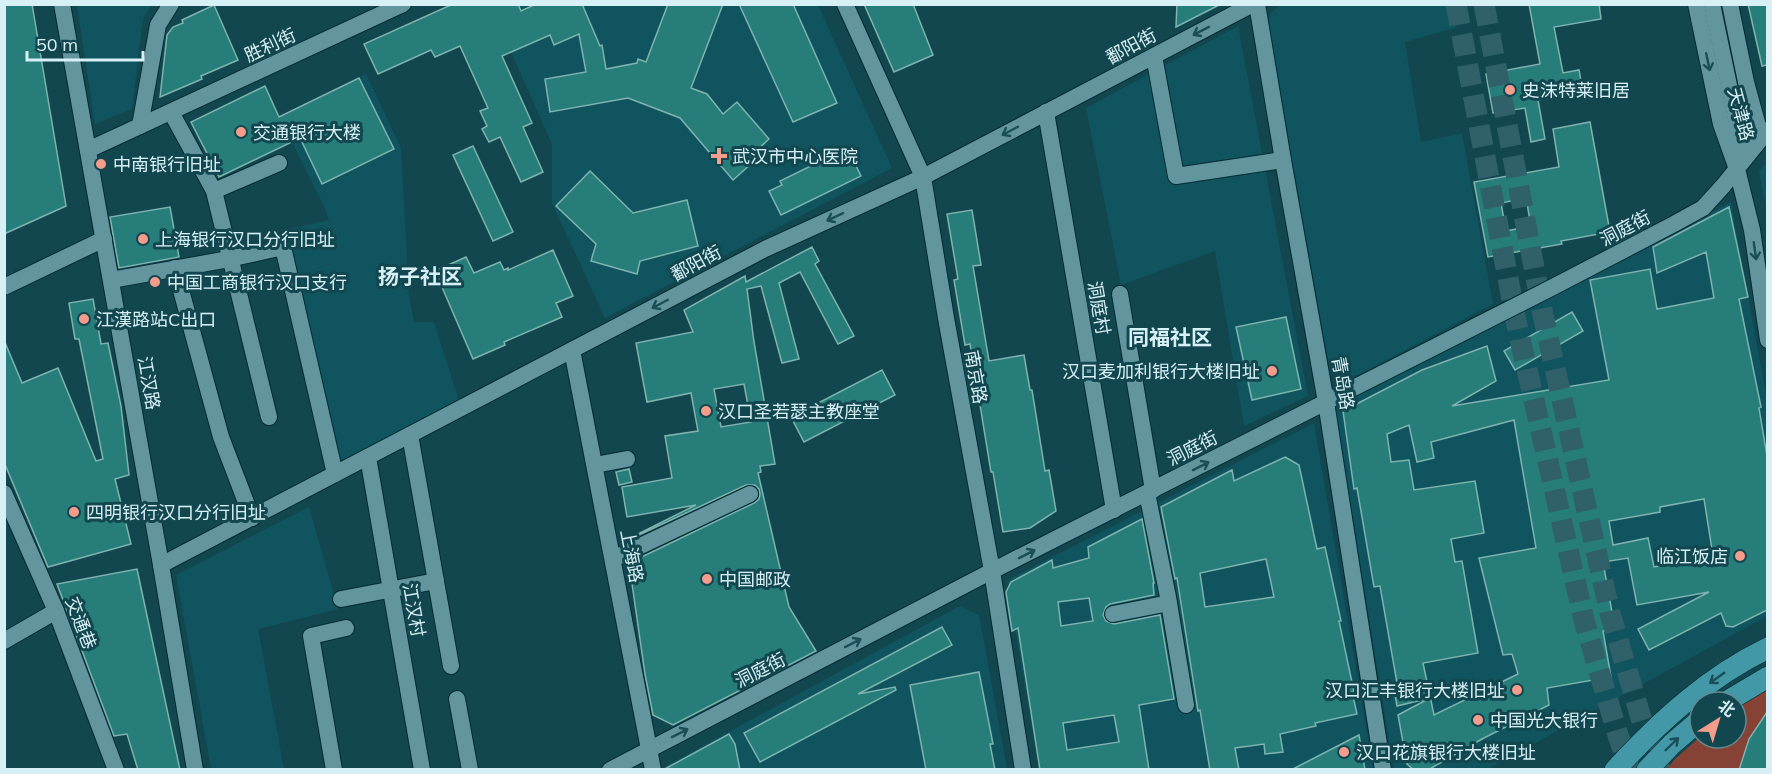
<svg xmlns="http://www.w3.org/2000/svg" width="1772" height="774" viewBox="0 0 1772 774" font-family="Mulish,'Noto Sans SC',sans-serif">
  <rect width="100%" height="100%" fill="#134750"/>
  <!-- built -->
  <g fill="#0f545e">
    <path d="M77,5H152L143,19L132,109L95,124Z"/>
    <path d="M490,5H818L892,168L605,318L552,203V144Z"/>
    <path d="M1280,5H1466L1467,14L1455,28L1405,42L1421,142L1462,133L1493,304L1358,375L1345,377L1329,365L1267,21L1271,13Z"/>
    <path d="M1238,26L1308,396L1244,426L1215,251L1121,285L1086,108Z"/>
    <path d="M366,74L401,148L409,296L414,322H434L460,404L337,462L282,231L329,220L323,204L279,116Z"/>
    <path d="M1767,161V212L1759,172Z"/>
    <path d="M1731,202L1767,400V616L1488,769H1394L1334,406Z"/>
    <path d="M1314,423L1373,769H1039L1007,580Z"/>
    <path d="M309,507L338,609L258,629L284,769H211L176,575Z"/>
    <path d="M960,606L979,615L1007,769L666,770V766Z"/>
  </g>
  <!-- green -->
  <path fill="#874236" d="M1767,689V769L1666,770L1675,759L1700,737V738H1736V709Z"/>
  <!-- building -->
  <g fill="#267d7a" stroke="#7fb3b0" stroke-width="1.5" fill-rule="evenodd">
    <path d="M4,4H32L66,206L4,234Z"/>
    <path d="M453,4H518L521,11L536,4H582L600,46L602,45L606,69L637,63L638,59L646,62L668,4H723L691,88L707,94L723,114L737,102L769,139L756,151L760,156L733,180L680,118L628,98L550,112L545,79L586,72L579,34L554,45L550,35L502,56L532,123L523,127L543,172L521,182L500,137L489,142L482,129L487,126L480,111L488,108L460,46L435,57L431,50L378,74L364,44Z"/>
    <path d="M739,4H793L837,103L793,122Z"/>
    <path d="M864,4H913L933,55L894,72Z"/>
    <path d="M1177,4H1221L1176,27Z"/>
    <path d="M1529,4H1599L1601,19L1554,27L1563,73L1579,70L1583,92L1538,100L1545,139L1531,142L1525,108L1493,113L1486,74L1540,64Z"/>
    <path d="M1748,4H1767V65L1762,66Z"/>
    <path d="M214,5L238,60L201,76L202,79L160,97L167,35L173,27L183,23L182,20Z"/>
    <path d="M359,78L394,149L322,184L300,138L219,177L191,122L265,86L279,117Z"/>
    <path d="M1590,122L1610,232L1561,241L1562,244L1488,257L1474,182L1559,167L1553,129ZM1526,198L1531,226L1506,231L1501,203Z"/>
    <path d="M473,146L513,232L493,241L453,155Z"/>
    <path d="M849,152L861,176L781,215L769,191L782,185L780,181L831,156L833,160Z"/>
    <path d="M590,171L633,213L687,200L698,246L640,261L637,274L591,261L596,244L556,206Z"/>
    <path d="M170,207L179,257L119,268L110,217Z"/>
    <path d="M1729,207L1748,297L1739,299L1761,407L1759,408L1767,456V610L1733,627L1726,626L1721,613L1649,650L1638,629L1709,592L1637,605L1628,558L1603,562L1615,629L1603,631L1611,677L1547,688L1549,705L1482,739L1428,770H1414L1407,764L1398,715L1430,698L1397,706L1393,683H1397L1380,586L1374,587L1357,488L1354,489L1343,411L1422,370L1487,346L1496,381L1452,406L1609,380L1590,280L1650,269L1657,309L1714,298L1706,252L1657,273L1653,247ZM1514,420L1536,548L1479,558L1503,655L1512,654L1518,674L1434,715L1423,663L1478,653L1462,561L1455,562L1451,539L1484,533L1475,481L1414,490L1409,460L1391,462L1387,434L1409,425L1417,462L1434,458L1431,442ZM1704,499L1713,556L1654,567L1648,538L1613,545L1609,521L1660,512V507Z"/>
    <path d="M972,210L981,265L973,266L989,361L1024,355L1030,390H1032L1045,471L1049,470L1056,511L1030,528L1003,532L993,472H991L970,344L965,345L954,280L958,279L947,214Z"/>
    <path d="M812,247L819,261L815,264L854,336L838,344L800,272L779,283L799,359L782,363L761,286L747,289L754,342L775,464L760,466L761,472L758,473L789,607L816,651L673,725L653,715L645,674L629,563L754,503L759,499L760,494L759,489L755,485H746L626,541V540L696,505L627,517L622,487L672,478L665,436L698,431L691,393L647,402L636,343L693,332L684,310L745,276L746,282ZM744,384L751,422L721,427L714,389Z"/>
    <path d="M553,250L573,296L556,303L562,317L504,342L505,345L473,359L435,271L466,257L474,273L500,262L504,270L508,268V270Z"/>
    <path d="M93,299L101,344L108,343L121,406L129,475L115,479L131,544L48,567L4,462V340L22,383L58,368L96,461L103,459L79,339H75L69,303Z"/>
    <path d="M1572,312L1583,331L1515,370L1504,351Z"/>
    <path d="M1286,317L1301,389L1252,400L1236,327Z"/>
    <path d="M882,370L895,395L804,442L791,417Z"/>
    <path d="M1285,457L1299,465L1317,549L1325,547L1341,621H1339L1354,692H1352L1357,714L1315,723L1316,726L1280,734L1283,752L1265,754L1264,744L1235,748L1239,770H1210L1200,710L1198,711L1177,578L1175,579L1161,507L1232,470L1234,481ZM1266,559L1274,597L1205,607L1200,573Z"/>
    <path d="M629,469L632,482L619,485L616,472Z"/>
    <path d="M1142,519L1154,583H1153L1154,595L1110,604L1106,607L1103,615L1106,621L1114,624L1160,615L1174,699L1139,705L1149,770H1040L1018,628L1012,631L1006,592L1011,582L1052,560L1053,568L1089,558L1088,547ZM1089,598L1093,621L1061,626L1058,602ZM1114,715L1119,742L1067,750L1063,723Z"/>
    <path d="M137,569L180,770H138L127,734L114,736L57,584Z"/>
    <path d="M942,627L952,645L858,694L895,687L896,690L760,762L744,733Z"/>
    <path d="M979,672L993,744H990L995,770H926L910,685Z"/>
    <path d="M1767,712V770H1739L1749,739Z"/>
    <path d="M729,734L735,744L740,770H663Z"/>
    <path d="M1359,735L1365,770H1291Z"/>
  </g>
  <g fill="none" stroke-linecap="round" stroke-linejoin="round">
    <!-- major-tunnel -->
    <g stroke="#306069" stroke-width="21" stroke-dasharray="21 10" stroke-linecap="butt">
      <path d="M1456,4L1516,321L1584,620L1617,732L1630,770"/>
      <path d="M1484,4L1543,315L1610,613L1642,721L1660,770"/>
    </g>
    <!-- minor casing -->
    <g stroke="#032b32" stroke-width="18">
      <g id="minor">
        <path d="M62,4L161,565L195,770"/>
        <path d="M845,4L923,177L946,318L992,571L1023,770"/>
        <path d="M1257,4L1283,160L1326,402L1383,770"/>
        <path d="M1696,4L1721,124L1737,169L1752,230L1768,340"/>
        <path d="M1712,4L1742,148L1738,165"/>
        <path d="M1730,4L1746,82L1761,137"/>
        <path d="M1154,56L1176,176L1283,160"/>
        <path d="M171,112L214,191L269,417"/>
        <path d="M1046,112L1114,510"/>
        <path d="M140,126L158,25L171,4"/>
        <path d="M88,150L403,4"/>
        <path d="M214,191L279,163"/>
        <path d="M175,268L221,437L252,518"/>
        <path d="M111,280L229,259L283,247L335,474"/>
        <path d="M4,287L104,239"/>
        <path d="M1120,294L1153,490"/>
        <path d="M572,350L653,770"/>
        <path d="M410,435L451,666"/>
        <path d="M368,457L422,770"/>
        <path d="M595,465L627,459"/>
        <path d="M4,493L56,611L116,770"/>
        <path d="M1147,493L1168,597L1186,705"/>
        <path d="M613,559L750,494"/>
        <path d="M161,565L765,249L923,177L1253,4"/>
        <path d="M341,599L436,581"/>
        <path d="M1113,614L1169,603"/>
        <path d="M4,641L56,611"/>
        <path d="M457,699L470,770"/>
        <path d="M334,770L311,636L346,628"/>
        <path d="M610,770L992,571L1553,287L1674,224L1703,208L1723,186L1768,130"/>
      </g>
    </g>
    <!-- major casing -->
    <g stroke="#032b32" stroke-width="22">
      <g id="major">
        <path d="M1726,702L1768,677"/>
        <path d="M1615,770C1660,721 1708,677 1768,648"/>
        <path d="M1647,770L1672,744L1700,720"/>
      </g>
    </g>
    <!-- minor -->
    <use href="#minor" stroke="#63959f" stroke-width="16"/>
    <!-- major -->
    <use href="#major" stroke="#4298a7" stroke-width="21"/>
  </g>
  <!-- one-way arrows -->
  <defs><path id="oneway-shaft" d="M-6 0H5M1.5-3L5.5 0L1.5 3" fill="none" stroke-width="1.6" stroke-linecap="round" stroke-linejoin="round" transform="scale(1.5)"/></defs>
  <g stroke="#1b4f58">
    <use href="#oneway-shaft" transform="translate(1201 31) rotate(153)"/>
    <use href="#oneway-shaft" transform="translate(1708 62) rotate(78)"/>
    <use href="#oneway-shaft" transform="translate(1010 131) rotate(152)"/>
    <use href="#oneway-shaft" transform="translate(835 217) rotate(155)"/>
    <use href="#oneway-shaft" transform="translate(1755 251) rotate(82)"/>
    <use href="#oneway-shaft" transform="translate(660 304) rotate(152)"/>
    <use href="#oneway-shaft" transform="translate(1201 466) rotate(-27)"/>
    <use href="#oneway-shaft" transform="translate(1027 554) rotate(-27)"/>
    <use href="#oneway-shaft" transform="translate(853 643) rotate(-27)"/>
    <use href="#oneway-shaft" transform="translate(680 733) rotate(-27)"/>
  </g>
  <g stroke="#184f59">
    <use href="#oneway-shaft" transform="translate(1717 678) rotate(145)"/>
    <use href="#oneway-shaft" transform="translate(1672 744) rotate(-44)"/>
  </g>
  <!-- markers -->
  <g fill="#f49d8c" stroke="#134750" stroke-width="2">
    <circle cx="1510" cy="90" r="6"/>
    <circle cx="241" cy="132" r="6"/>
    <path d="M716 147h6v6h6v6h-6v6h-6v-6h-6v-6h6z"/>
    <circle cx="101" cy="164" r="6"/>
    <circle cx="143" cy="239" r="6"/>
    <circle cx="155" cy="282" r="6"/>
    <circle cx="84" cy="319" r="6"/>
    <circle cx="1272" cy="371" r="6"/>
    <circle cx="706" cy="411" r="6"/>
    <circle cx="74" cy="512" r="6"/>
    <circle cx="1740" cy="556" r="6"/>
    <circle cx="707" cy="579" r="6"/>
    <circle cx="1517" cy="690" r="6"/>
    <circle cx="1478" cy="720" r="6"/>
    <circle cx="1344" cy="752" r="6"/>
  </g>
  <g text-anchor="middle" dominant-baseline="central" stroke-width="6" stroke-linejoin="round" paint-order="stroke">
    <!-- street labels -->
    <g font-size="18" fill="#d7f0f6" stroke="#134750">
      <text transform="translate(270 45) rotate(-25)">胜利街</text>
      <text transform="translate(1131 46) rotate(-28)">鄱阳街</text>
      <text transform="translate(1741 114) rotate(75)">天津路</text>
      <text transform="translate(1625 228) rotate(-28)">洞庭街</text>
      <text transform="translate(696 263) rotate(-28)">鄱阳街</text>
      <text transform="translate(1099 308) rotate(80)">洞庭村</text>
      <text transform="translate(976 377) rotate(80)">南京路</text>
      <text transform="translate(149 383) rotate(80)">江汉路</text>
      <text transform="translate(1343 383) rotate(80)">青岛路</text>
      <text transform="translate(1192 448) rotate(-27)">洞庭街</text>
      <text transform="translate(632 556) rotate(79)">上海路</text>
      <text transform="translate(414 610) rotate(80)">江汉村</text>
      <text transform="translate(81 623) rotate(69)">交通巷</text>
      <text transform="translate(760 670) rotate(-27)">洞庭街</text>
    </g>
    <!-- poi labels -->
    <g font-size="18" fill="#d7f0f6" stroke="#134750" text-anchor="start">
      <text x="1522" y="90">史沫特莱旧居</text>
      <text x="253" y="132">交通银行大楼</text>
      <text x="732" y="156">武汉市中心医院</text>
      <text x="113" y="164">中南银行旧址</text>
      <text x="155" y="239">上海银行汉口分行旧址</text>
      <text x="167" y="282">中国工商银行汉口支行</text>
      <text x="96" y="319">江漢路站C出口</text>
      <text x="1260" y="371" text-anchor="end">汉口麦加利银行大楼旧址</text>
      <text x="718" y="411">汉口圣若瑟主教座堂</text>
      <text x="86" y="512">四明银行汉口分行旧址</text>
      <text x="1728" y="556" text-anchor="end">临江饭店</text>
      <text x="719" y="579">中国邮政</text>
      <text x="1505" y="690" text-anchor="end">汉口汇丰银行大楼旧址</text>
      <text x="1490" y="720">中国光大银行</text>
      <text x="1356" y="752">汉口花旗银行大楼旧址</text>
    </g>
    <!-- quarter labels -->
    <g font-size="21" font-weight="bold" fill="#d7f0f6" stroke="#134750">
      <text x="420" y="276">扬子社区</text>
      <text x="1170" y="337">同福社区</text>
    </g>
  </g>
  <!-- border -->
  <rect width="1772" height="774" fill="none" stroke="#d7f0f6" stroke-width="12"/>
  <!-- north arrow -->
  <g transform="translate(1718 720) rotate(37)"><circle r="28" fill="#134750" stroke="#618b92" stroke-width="1.5"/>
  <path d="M0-4.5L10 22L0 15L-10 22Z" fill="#f49d8c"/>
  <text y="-9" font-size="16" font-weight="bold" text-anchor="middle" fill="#d7f0f6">北</text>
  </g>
  <!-- scale -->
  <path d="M27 51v9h116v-9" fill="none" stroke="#d7f0f6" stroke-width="3"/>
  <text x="36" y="51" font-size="18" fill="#d7f0f6" stroke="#134750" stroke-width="4.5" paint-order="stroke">50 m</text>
</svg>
